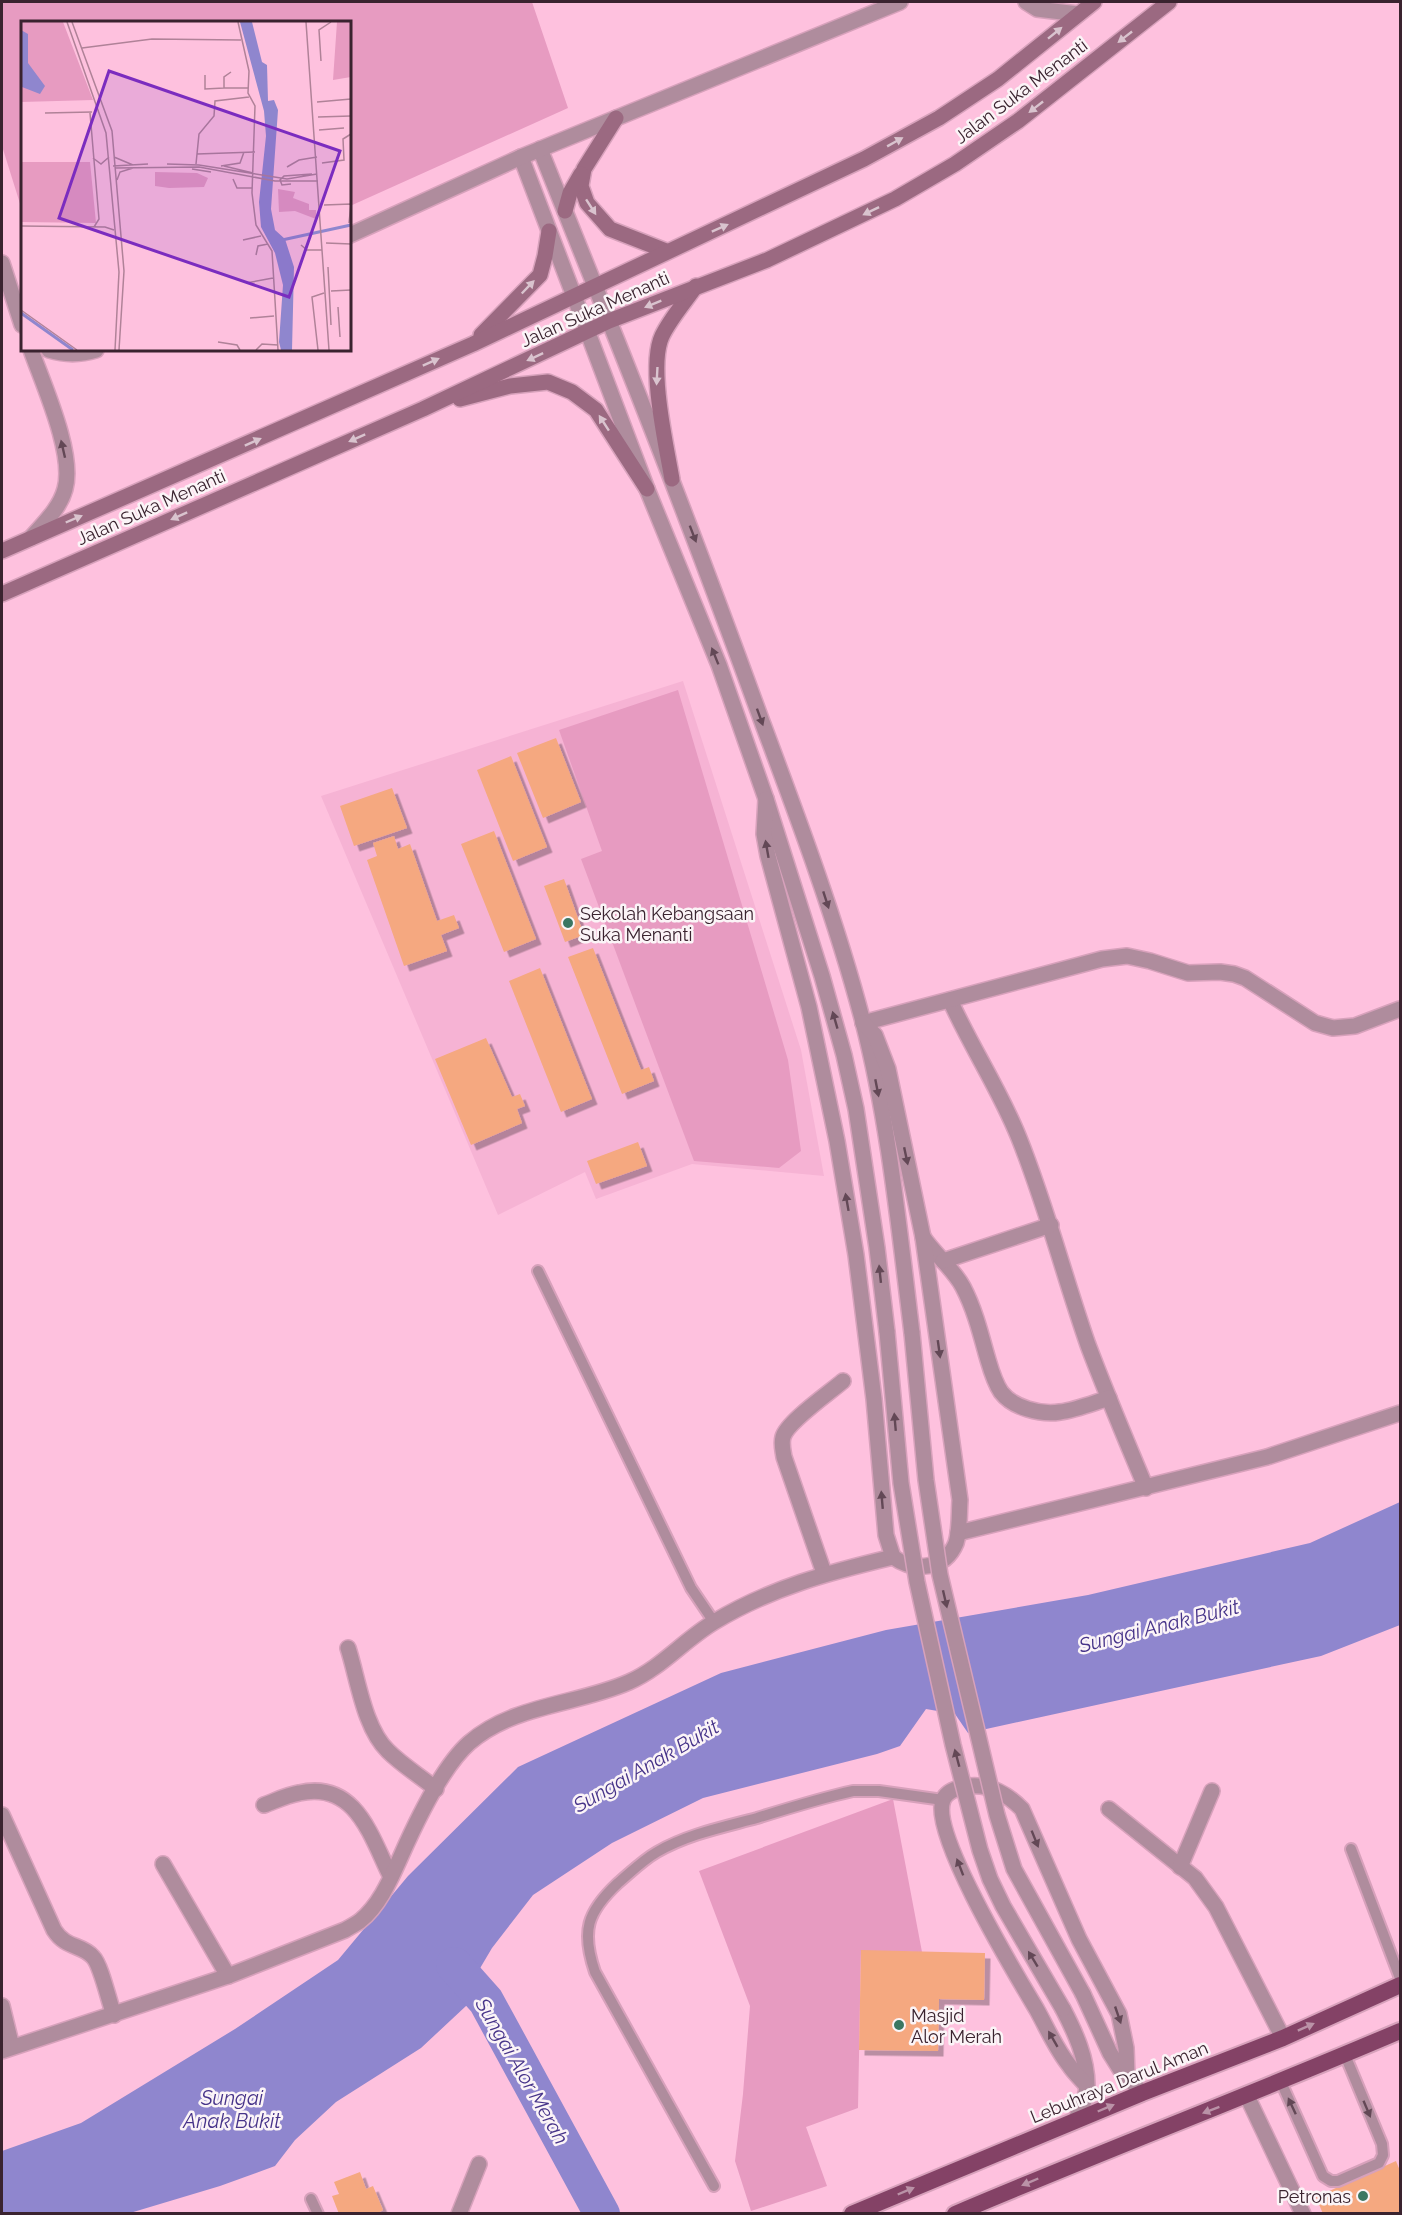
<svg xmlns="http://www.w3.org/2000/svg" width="1402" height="2215" viewBox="0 0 1402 2215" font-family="Raleway,sans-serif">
  <defs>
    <filter id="shadow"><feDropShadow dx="5.5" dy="5.5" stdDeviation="0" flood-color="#0004"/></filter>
  </defs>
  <rect width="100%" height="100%" fill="#fec1de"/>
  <!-- built -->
  <path fill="#f6b3d4" d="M683,681L801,1050L824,1176L692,1164L596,1199L585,1172L498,1215L321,796Z"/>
  <!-- green -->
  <g fill="#e79bc1">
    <path d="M2,2H532L568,108L350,206V22H22V210L2,146Z"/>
    <path d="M678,690L788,1060L801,1151L779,1168L694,1161L581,859L602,851L559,730Z"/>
    <path d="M893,1799L922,1952L861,1951L858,2108L806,2127L827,2186L751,2211L735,2161L743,2094L750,2006L699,1871Z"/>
  </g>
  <!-- water -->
  <path fill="#8f86ce" d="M1400,1502V1625L1321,1656L968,1733L955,1714L926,1709L900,1746L877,1754L703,1798L612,1843L533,1895L492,1948L479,1970L486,2001L466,2006L421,2048L336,2102L295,2140L275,2166L220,2186L130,2213H2V2151L81,2123L235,2029L338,1960L408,1876L518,1767L721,1673L886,1630L1088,1595L1310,1543Z"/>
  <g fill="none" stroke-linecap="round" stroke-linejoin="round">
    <!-- river -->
    <path stroke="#8f86ce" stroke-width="36" d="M454,1965L486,2001L602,2214"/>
  </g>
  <!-- building -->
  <g fill="#f5a880" filter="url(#shadow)">
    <path d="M556,738L581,802L543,818L517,753Z"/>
    <path d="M511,756L547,847L513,861L477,770Z"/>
    <path d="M392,788L407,828L354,846L340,806Z"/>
    <path d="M494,831L536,939L504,952L461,844Z"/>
    <path d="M394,836L398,849L410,844L437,921L454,915L459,928L441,935L447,951L404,966L367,860L377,856L373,843Z"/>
    <path d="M564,879L584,935L565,942L544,886Z"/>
    <path d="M593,948L641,1070L649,1067L654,1081L622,1094L568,957Z"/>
    <path d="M540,968L592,1099L561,1112L509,981Z"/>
    <path d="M486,1038L512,1097L520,1094L525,1106L517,1109L522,1123L471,1145L435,1059Z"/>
    <path d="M638,1142L647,1166L596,1184L587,1161Z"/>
    <path d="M861,1950L985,1953L984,2000L939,1999L938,2051L859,2050Z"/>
    <path d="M1396,2161L1400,2171V2214H1323L1316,2197Z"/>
    <path d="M360,2172L366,2189L373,2186L383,2210L376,2214H339L332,2196L339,2194L334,2182Z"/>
  </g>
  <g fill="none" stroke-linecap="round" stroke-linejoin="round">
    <!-- service casing -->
    <g stroke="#d7a1bb" stroke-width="14">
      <g id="service">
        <path d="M538,1271L691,1588L714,1622"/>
        <path d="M1351,1849L1400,1978"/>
        <path d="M1281,2082L1323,2176L1331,2181H1338L1379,2163L1383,2155L1382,2144L1345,2055"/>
        <path d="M714,2186L595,1972C581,1931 587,1912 618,1883C631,1872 643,1860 657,1852C688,1834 724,1827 757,1818C789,1808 821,1798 853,1791H879L943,1800"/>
        <path d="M311,2199L318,2214"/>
      </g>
    </g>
    <!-- minor casing -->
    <g stroke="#d7a1bb" stroke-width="18">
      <g id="minor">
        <path d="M1026,2L1037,9L1078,14"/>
        <path d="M540,149L595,286"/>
        <path d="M521,157L574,296"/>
        <path d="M350,235L521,157L900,2"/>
        <path d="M2,263L22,325"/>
        <path d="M31,350C43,384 75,454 65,489C60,508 44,523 31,538"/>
        <path d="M49,350C65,355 80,355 96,350"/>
        <path d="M950,1000C971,1047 1000,1090 1019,1138C1046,1205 1064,1276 1088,1345C1106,1393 1126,1440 1146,1488"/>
        <path d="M863,1023L1102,959L1127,956L1150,961L1188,973L1220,972L1234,974L1245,978L1315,1023L1333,1028L1355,1026L1400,1009"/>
        <path d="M923,1237C935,1255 953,1268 963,1287C974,1308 980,1331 986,1353C990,1366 993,1380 1001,1392C1013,1408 1041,1415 1060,1412C1076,1410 1093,1403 1109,1398"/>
        <path d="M943,1261L1051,1225"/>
        <path d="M958,1533L1267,1457L1400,1413"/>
        <path d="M824,1573L784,1457C783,1450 781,1444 783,1437C787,1422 829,1393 843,1381"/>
        <path d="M348,1648C358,1679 364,1728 388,1751C402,1765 420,1776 436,1789"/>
        <path d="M264,1805C275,1801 287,1795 299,1793C356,1780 371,1837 391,1877"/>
        <path d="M1109,1809L1195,1878L1216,1907L1283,2038"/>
        <path d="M2,1815L54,1930C66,1949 82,1944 93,1957C101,1965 109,2002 114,2015"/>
        <path d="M163,1864L228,1976"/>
        <path d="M1180,1867L1212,1791"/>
        <path d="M2,2006L12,2047"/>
        <path d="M2,2051L228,1976L345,1930C350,1927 356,1924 360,1921C380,1905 391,1878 401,1856C416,1822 442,1767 469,1743C514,1704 577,1705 629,1682C661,1668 684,1640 714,1622C770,1588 830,1572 893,1557"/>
        <path d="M1247,2096L1303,2214"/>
        <path d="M459,2214L479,2164"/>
      </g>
    </g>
    <!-- tertiary casing -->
    <g stroke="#d7a1bb" stroke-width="18">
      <g id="tertiary">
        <path d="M595,286C653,429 708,573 761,719C798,818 836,919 863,1022C889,1123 899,1229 912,1333"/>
        <path d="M574,296L647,489L719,665L766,799L822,976L844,1055L856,1109L877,1248L887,1332"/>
        <path d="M766,799L764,834L768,856L809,1007L837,1141L856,1255L874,1399L886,1535L893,1557C914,1572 945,1570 956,1543C960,1530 959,1514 960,1500L923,1237L888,1069L875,1035L863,1023"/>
        <path d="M1083,1994L1110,2053L1120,2069L1142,2093"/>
        <path d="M1063,2009C1075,2032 1087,2058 1087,2085C1087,2098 1080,2110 1075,2121"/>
        <path d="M1087,2086C1081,2079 1074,2073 1069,2065C1056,2049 1047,2028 1037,2010C1017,1976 930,1833 943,1800C947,1790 961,1787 970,1786C991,1784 1008,1795 1022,1809L1079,1939L1119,2014L1126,2048L1127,2076"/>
      </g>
    </g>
    <!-- secondary casing -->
    <g stroke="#d7a1bb" stroke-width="18">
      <g id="secondary">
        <path d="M616,118L584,169L581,186L587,203L610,229L666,251"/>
        <path d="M565,211L570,193L581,174"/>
        <path d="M481,335L540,275L545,256L549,231"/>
        <path d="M460,399L510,386L548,382L572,392L596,410L647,489"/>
        <path d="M672,479C666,445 648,366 662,336C670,319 685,302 696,286"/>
        <path d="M2,551L473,344L864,159L939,118L998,79L1094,2"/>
        <path d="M2,594L423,409L609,321L767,260L895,199L955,164L1018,121L1169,2"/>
      </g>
    </g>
    <!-- trunk casing -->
    <g stroke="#d7a1bb" stroke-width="20">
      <g id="trunk">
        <path d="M852,2214L1142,2093L1283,2038L1400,1985"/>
        <path d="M955,2214C1103,2151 1253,2094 1400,2031"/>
      </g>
    </g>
    <!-- service -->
    <use href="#service" stroke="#af8c9d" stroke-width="10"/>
    <!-- minor -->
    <use href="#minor" stroke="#af8c9d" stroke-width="15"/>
    <!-- tertiary -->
    <use href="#tertiary" stroke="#af8c9d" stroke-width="15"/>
    <!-- secondary -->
    <use href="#secondary" stroke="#9b6981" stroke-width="15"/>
    <!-- trunk -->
    <use href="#trunk" stroke="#844266" stroke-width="16"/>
    <!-- tertiary-bridge casing -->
    <g stroke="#d7a1bb" stroke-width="18" stroke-linecap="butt">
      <g id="tertiary-bridge">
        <path d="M887,1332L901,1483L917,1582L953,1745L980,1850L990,1879L1003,1906L1063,2009"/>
        <path d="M912,1333L926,1480L940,1575L997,1815L1014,1869L1083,1994"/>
      </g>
    </g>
    <!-- tertiary-bridge -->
    <use href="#tertiary-bridge" stroke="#af8c9d" stroke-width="15"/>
  </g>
  <!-- one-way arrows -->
  <defs><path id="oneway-solid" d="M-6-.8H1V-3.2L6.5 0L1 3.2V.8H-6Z" transform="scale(1.5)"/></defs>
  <g fill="#d9c3ce">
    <use href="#oneway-solid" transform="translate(1055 33) rotate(-39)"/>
    <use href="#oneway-solid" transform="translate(1125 37) rotate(142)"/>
    <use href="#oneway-solid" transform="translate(1036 107) rotate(142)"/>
    <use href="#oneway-solid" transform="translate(895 142) rotate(-29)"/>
    <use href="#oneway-solid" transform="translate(591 207) rotate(57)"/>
    <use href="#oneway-solid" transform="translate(871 211) rotate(154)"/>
    <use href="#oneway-solid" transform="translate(720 228) rotate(-24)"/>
    <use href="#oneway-solid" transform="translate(528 287) rotate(-46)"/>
    <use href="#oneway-solid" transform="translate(653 304) rotate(158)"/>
    <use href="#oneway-solid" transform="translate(535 357) rotate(155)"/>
    <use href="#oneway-solid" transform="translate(431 362) rotate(-24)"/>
    <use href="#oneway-solid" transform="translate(657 376) rotate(93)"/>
    <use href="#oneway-solid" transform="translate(604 423) rotate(-123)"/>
    <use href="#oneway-solid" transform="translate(357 438) rotate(156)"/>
    <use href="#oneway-solid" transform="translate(253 442) rotate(-24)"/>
    <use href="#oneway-solid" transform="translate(179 516) rotate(156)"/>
    <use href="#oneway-solid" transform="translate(74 519) rotate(-23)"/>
  </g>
  <g fill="#634856">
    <use href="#oneway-solid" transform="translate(63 449) rotate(-103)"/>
    <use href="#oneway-solid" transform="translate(693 534) rotate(69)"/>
    <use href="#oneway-solid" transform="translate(715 656) rotate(-112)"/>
    <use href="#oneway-solid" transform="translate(760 717) rotate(70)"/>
    <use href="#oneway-solid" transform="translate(767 849) rotate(-100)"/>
    <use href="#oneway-solid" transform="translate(826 900) rotate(72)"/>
    <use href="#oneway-solid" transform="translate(835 1020) rotate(-106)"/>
    <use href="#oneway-solid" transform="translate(877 1088) rotate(79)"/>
    <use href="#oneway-solid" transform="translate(906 1156) rotate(78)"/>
    <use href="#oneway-solid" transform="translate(847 1202) rotate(-100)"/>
    <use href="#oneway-solid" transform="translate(880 1274) rotate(-96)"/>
    <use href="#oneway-solid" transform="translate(939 1349) rotate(82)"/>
    <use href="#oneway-solid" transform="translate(895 1422) rotate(-95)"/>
    <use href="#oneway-solid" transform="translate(882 1500) rotate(-95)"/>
    <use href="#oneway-solid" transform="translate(945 1599) rotate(77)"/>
    <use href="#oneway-solid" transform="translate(957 1758) rotate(-105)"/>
    <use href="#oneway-solid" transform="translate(1035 1839) rotate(68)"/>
    <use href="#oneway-solid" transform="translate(960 1867) rotate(-111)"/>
    <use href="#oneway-solid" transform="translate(1033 1959) rotate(-121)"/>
    <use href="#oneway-solid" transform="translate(1118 2015) rotate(71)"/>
    <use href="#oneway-solid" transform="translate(1053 2039) rotate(-120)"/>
    <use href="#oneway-solid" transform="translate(1292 2106) rotate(-115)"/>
    <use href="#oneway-solid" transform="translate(1367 2109) rotate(67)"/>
  </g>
  <g fill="#ba92a7">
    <use href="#oneway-solid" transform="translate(1306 2027) rotate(-24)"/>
    <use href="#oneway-solid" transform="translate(1106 2108) rotate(-23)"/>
    <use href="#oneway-solid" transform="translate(1211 2110) rotate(159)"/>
    <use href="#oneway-solid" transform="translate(1030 2182) rotate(157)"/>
    <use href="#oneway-solid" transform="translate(906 2191) rotate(-23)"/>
  </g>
  <!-- markers -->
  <g fill="#3b7762" stroke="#fbf4f7" stroke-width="2">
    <circle cx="568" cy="923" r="6"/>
    <circle cx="899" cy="2025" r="6"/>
    <circle cx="1363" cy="2196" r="6"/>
  </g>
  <g text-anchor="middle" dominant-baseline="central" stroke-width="5" stroke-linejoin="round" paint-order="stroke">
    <!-- street labels -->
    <g font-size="18" fill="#3a232f" stroke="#fbf4f7">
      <text transform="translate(1021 91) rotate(-37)">Jalan Suka Menanti</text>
      <text transform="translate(595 309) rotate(-24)">Jalan Suka Menanti</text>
      <text transform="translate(151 507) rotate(-24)">Jalan Suka Menanti</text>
      <text transform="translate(1119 2082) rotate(-22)">Lebuhraya Darul Aman</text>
    </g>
    <!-- poi labels -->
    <g font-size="18" fill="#3a232f" stroke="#fbf4f7" text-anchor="start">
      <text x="580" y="913">Sekolah Kebangsaan<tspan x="580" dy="21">Suka Menanti</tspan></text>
      <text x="911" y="2015">Masjid<tspan x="911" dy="21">Alor Merah</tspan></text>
      <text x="1351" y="2196" text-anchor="end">Petronas</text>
    </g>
    <!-- water labels -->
    <g font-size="20" font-style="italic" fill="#463389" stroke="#fbf4f7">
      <text transform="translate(1159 1626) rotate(-14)">Sungai Anak Bukit</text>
      <text transform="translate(646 1766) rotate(-30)">Sungai Anak Bukit</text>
      <text transform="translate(522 2071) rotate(60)">Sungai Alor Merah</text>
      <text x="232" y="2098">Sungai<tspan x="232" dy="23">Anak Bukit</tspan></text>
    </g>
  </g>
  <!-- overview -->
  <g transform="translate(21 21)">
    <rect width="330" height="330" fill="#fec1de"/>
    <path d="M0,1H42L72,79L0,81ZM316,1H330V56L312,59ZM0,141H69L75,202L0,201ZM134,151L176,152L187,157L183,166L148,167L134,165ZM257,168L274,171L272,177L288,183V189H295V198L274,190L258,191Z" fill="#e79bc1"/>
    <path d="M219,1H231L241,41L246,44L247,80L253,79L257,89L250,188L254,209L264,218L273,246L271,329H260L258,321L262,264L254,232L240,206L238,181L245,115L243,90ZM0,9L7,13V42L24,65L19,73L1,66Z" fill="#8f86ce"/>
    <path fill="none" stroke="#8f86ce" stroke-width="3" d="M261,219L330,204M0,292L52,329"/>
    <path fill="none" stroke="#b08298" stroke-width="1.5" d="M46,1L85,112L98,251L94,329M51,1L91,110L103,250L98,329M217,1L228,50L227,72L234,85L231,172L235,204L251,230L257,329M285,1L308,329M61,27L131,18L220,19M300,40L298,9L310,1M210,51L203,56V67H227M184,54V68L203,67M296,81L330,78M24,92L71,91M69,92L78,198L73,206M297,96L330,95M298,109L323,107M176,133L234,131M93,136L112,144M72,137L80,143L88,136M301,142L323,139L322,118L330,113M146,143L178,144L266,158L296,153M175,143L178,113L193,95L194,80L228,76M92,145L127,143M200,145L219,142L223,131M203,145L232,152M266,146L278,139L296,136M94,147L178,146L254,160H297M171,148L190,151M212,158L216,167H231M96,159L99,151L112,147M270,163L261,164L259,159L263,155L291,153M303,184L330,183M328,202L330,183M0,205L84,206L93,209M222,219L240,215M305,222L330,223M280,224L286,229H301M235,234L237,225L247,223M307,246L310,304M225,262L252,257M310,270L330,269M317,286L319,316M0,289L56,329M229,297L253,295M197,321L216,324L219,329M235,329L241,323L257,324M297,329L291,276L303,272"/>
    <path fill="#7b2cbf" fill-opacity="0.15" stroke="#7b2cbf" stroke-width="3" d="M88,50L319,130L268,276L38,197Z"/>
    <rect width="330" height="330" fill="none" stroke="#3a232f" stroke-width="3"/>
  </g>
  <!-- border -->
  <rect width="1402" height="2215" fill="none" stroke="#3a232f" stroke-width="6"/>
</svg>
